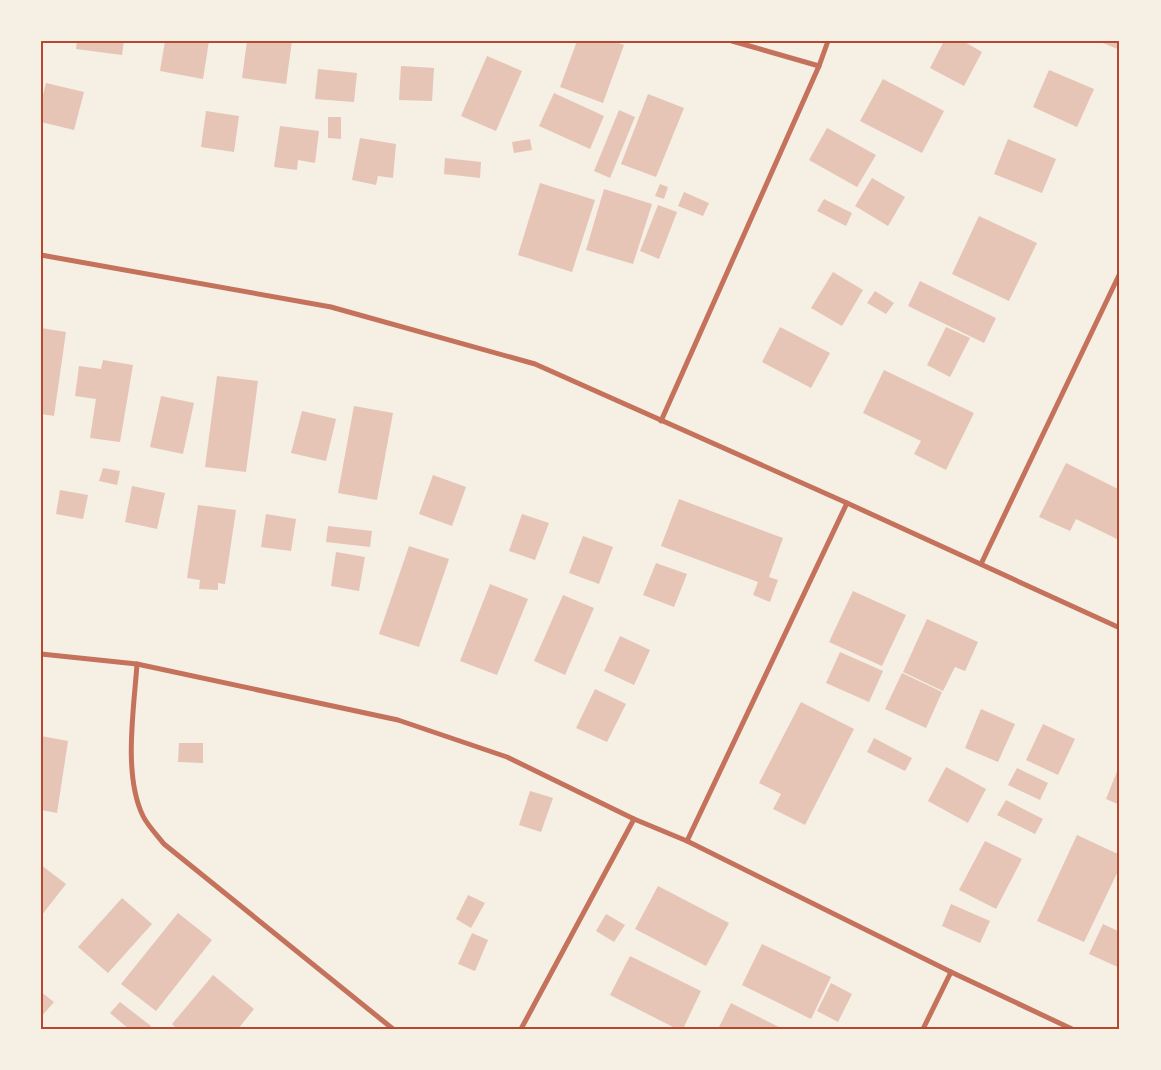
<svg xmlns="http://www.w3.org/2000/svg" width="1161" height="1070" viewBox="0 0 1161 1070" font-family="'PT Sans',sans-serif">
  <rect width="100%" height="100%" fill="#f6efe4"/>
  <!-- building -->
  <g fill="#e6c5b7">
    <path d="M77,41H124L122,55L76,49Z"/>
    <path d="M165,41H209L203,79L160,71Z"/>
    <path d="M247,41H292L286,84L242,78Z"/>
    <path d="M577,41H613L624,45L603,103L560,87Z"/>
    <path d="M944,41H963L982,52L964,86L930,68Z"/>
    <path d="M1098,41H1120V50Z"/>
    <path d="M487,56L522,71L496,131L461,116Z"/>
    <path d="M401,66L434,68L432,101L399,100Z"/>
    <path d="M318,69L357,73L354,102L315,99Z"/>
    <path d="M1049,70L1094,89L1077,127L1033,107Z"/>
    <path d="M883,79L944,111L922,153L860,121Z"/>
    <path d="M46,83L84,92L74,130L41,122V103Z"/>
    <path d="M554,93L604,116L590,149L539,126Z"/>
    <path d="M648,94L684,108L656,177L621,164Z"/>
    <path d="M619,110L635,117L610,178L594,171Z"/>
    <path d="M206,111L239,116L234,152L201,147Z"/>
    <path d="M328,117H341V139L328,138Z"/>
    <path d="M280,126L319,131L315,163L298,160L297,170L274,167Z"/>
    <path d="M827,128L876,155L857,187L809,160Z"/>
    <path d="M360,138L396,144L393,178L378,176L376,185L352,180Z"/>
    <path d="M530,139L532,150L514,153L512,142Z"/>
    <path d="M1008,139L1056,159L1042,193L994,174Z"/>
    <path d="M445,158L481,162L480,178L444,174Z"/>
    <path d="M872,178L905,197L888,226L855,206Z"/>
    <path d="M540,183L595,200L572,272L518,255Z"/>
    <path d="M660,184L668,187L664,199L655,196Z"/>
    <path d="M604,189L652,204L633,264L586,250Z"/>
    <path d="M684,192L709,203L703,216L678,206Z"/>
    <path d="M824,199L852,213L846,226L817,211Z"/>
    <path d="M658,205L677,212L659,259L640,251Z"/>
    <path d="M979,216L1037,243L1009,301L952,274Z"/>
    <path d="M833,272L863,290L842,326L811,308Z"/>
    <path d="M920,281L996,318L984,343L908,306Z"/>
    <path d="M875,291L894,303L886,314L867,303Z"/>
    <path d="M780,327L830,353L811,388L762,362Z"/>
    <path d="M946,327L970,338L950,377L927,365Z"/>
    <path d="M41,328L66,332L54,416L41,414Z"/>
    <path d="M103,360L133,365L120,442L90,438L96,399L75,396L79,366L101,369Z"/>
    <path d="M884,370L974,413L946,470L914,454L921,441L863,413Z"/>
    <path d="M217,376L258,381L246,472L205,467Z"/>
    <path d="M161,396L194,403L183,454L150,447Z"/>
    <path d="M354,406L393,413L377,500L338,493Z"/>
    <path d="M302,411L336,419L326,461L291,453Z"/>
    <path d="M1066,463L1120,490L1119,540L1076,519L1070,531L1039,517Z"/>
    <path d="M103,468L120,471L117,485L99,481Z"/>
    <path d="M433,475L466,487L452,526L419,514Z"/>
    <path d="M132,486L165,493L157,529L125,522Z"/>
    <path d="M60,490L88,495L83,519L56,514Z"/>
    <path d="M679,499L783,538L769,577L778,580L770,602L753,595L758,582L661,546Z"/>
    <path d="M198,505L236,510L225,584L218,583V590L199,589L200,580L187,578Z"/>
    <path d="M266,514L296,519L291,551L261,547Z"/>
    <path d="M522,514L549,523L535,560L509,551Z"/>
    <path d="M328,526L372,531L370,547L326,542Z"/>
    <path d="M583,536L613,547L599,584L569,573Z"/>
    <path d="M409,546L449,559L419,647L379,634Z"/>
    <path d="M336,552L365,557L359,591L331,586Z"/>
    <path d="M656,563L687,574L674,607L643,595Z"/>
    <path d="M490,584L528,599L497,675L460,661Z"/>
    <path d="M853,591L906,615L882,666L829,642Z"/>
    <path d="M563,595L594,608L565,675L534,661Z"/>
    <path d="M927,619L978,642L965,671L955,667L943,691L903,672Z"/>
    <path d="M620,636L650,650L634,685L604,671Z"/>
    <path d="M840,652L883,671L869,702L826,683Z"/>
    <path d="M902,673L942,692L926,728L885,709Z"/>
    <path d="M595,689L626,704L607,742L576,728Z"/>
    <path d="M801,702L854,729L805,825L773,809L781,794L759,783Z"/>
    <path d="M981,709L1015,724L998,762L965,748Z"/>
    <path d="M1043,724L1075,739L1058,775L1026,760Z"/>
    <path d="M41,736L68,741L57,813L41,810Z"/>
    <path d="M874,738L912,758L905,771L867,752Z"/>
    <path d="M179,743H203V763L178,762Z"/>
    <path d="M1120,764V805L1106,799Z"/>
    <path d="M946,767L986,789L968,823L928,801Z"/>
    <path d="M1017,768L1048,783L1040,800L1008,785Z"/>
    <path d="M530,791L553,798L541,832L519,825Z"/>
    <path d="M1006,800L1043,819L1035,834L997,815Z"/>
    <path d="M1077,835L1120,855V867L1084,942L1037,921Z"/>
    <path d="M985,841L1022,859L996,909L959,890Z"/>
    <path d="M41,865L66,884L41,916Z"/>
    <path d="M658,886L729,923L706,966L635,929Z"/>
    <path d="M468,895L485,903L471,928L456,919Z"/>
    <path d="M122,898L152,924L108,973L78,947Z"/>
    <path d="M951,904L990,921L980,943L942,926Z"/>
    <path d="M178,913L212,940L156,1011L121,984Z"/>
    <path d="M606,914L625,925L614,942L596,931Z"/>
    <path d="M1103,924L1120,932V968L1089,954Z"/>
    <path d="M472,933L488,940L475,971L458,964Z"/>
    <path d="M762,944L831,977L811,1019L742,985Z"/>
    <path d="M630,956L701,991L683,1029H677L610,995Z"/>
    <path d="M213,975L254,1009L238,1029H177L172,1024Z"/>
    <path d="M831,983L852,994L838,1022L817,1011Z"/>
    <path d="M41,992L54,1002L41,1017Z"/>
    <path d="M120,1002L151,1026L149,1029H129L110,1013Z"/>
    <path d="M731,1003L783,1029H718Z"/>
  </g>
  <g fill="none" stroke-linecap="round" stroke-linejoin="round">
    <!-- minor -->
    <g stroke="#c5725c" stroke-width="5">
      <path d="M732,41L819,66"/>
      <path d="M41,255L331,307L535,364L847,503L1120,628"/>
      <path d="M661,421L819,66L828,41"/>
      <path d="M981,564L1120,273"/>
      <path d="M41,654L137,664L398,720L507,757L634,819L687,841L951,972L1072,1029"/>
      <path d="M137,664C134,709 123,775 143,816C148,826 157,835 164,844L393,1029"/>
      <path d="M687,841L847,503"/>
      <path d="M521,1029L634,819"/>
      <path d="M923,1029L951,972"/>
    </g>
  </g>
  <!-- border -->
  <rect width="1161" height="1070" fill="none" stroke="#f6efe4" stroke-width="85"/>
  <rect x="42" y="42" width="1076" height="986" fill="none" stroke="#b5482f" stroke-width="2"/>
</svg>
